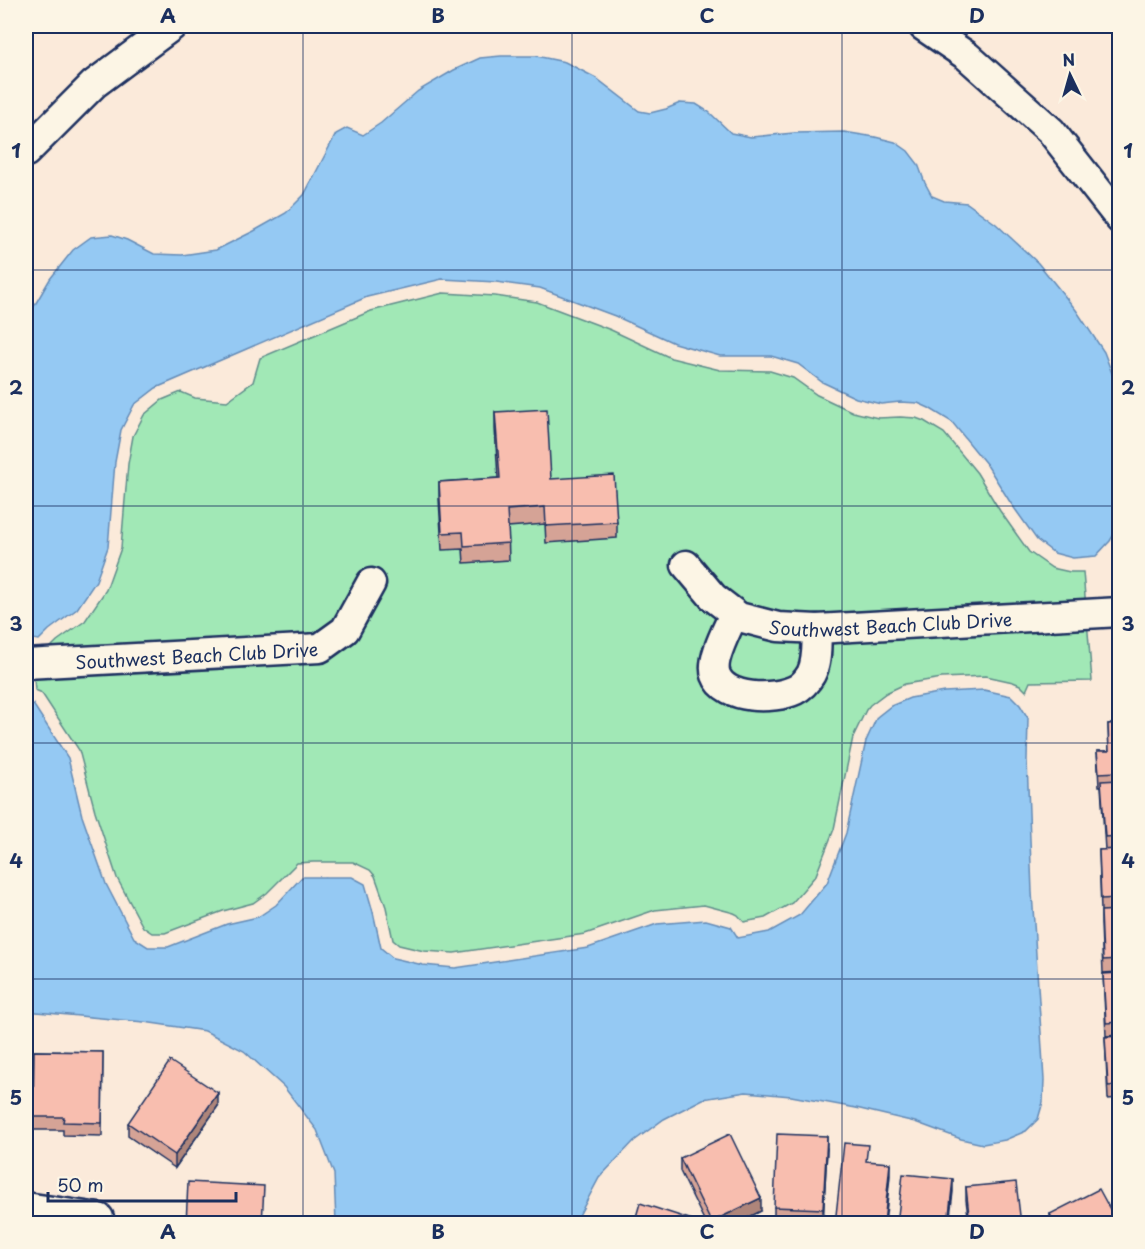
<svg xmlns="http://www.w3.org/2000/svg" width="1145" height="1249" viewBox="0 0 1145 1249" font-family="'Playpen Sans',sans-serif">
  <rect width="100%" height="100%" fill="#fbeada"/>
  <filter id="ink" filterUnits="userSpaceOnUse"><feTurbulence type="fractalNoise" baseFrequency=".0167" numOctaves="2"/><feDisplacementMap in="SourceGraphic" scale="12" xChannelSelector="R" yChannelSelector="G"/><feConvolveMatrix kernelMatrix="1 2 1 2 8 2 1 2 1" color-interpolation-filters="sRGB"/></filter>
  <g filter="url(#ink)">
    <!-- green -->
    <path fill="#a1e8b6" stroke="#5e8c8a" stroke-width="1.5" d="M443,293L495,296L537,302L611,330L671,358L720,370L770,371L793,378L817,395L853,412L878,418L900,417L916,418L924,421L944,433L977,473L1000,511L1029,552L1052,568L1070,572H1083L1092,681L1030,682L1026,691L1020,685L1013,682L986,676L942,678L905,684L886,693L870,705L866,710L853,737L834,829L816,875L792,903L765,918L744,922L738,915L734,913L704,905L655,910L585,934L454,953L424,951L399,945L393,940L386,907L375,876L370,870L353,862H313L297,863L267,893L253,903L223,911L165,933H152L143,927L117,878L95,811L79,750L43,695L40,692L35,690L32,654L45,653L57,641L85,621L106,590L121,548L128,464L133,436L144,415L162,400L181,392L195,398L227,401L253,382L260,358L371,311Z"/>
    <!-- water -->
    <g fill="#95c9f3" stroke="#648bb7" stroke-width="1.5">
      <path d="M501,56H536L565,62L596,78L639,111L650,113L666,109L680,103L696,104L709,112L731,133L751,137L794,133L844,132L875,137L895,142L908,151L918,164L925,183L932,196L944,201L967,203L996,224L1038,263L1076,310L1104,352L1119,392V526L1110,541L1096,556L1073,558L1054,553L1037,540L1010,502L987,465L952,422L929,408L918,403L900,402L881,404L856,398L822,382L798,364L771,356H720L674,343L615,316L540,288L496,282L442,279L367,297L156,388L134,405L121,430L115,462L108,547L96,581L77,609L49,630L39,640L26,638V320L50,279L73,250L91,237L112,235L127,240L154,254L182,255L216,250L254,231L286,213L304,195L336,134L347,128L363,135L381,123L418,91L454,70L480,58Z"/>
      <path d="M984,690L1011,696L1020,705L1028,718L1027,760L1032,892L1044,1080L1043,1102L1038,1119L1026,1131L1005,1140L983,1144L961,1139L915,1122L856,1108L791,1096L746,1092L703,1099L664,1119L634,1141L599,1178L575,1223H336L334,1174L317,1130L284,1087L244,1051L205,1031L144,1022L26,1011V705L33,704L68,758L82,816L106,884L134,938L148,947H168L227,924L258,917L276,905L302,877H352L365,884L373,912L381,948L393,958L423,965L455,968L588,948L657,924L706,920L731,927L738,938L769,932L800,915L827,883L846,833L866,741L877,717L891,706L910,698L944,692Z"/>
    </g>
    <g fill="none" stroke-linecap="round" stroke-linejoin="round">
      <!-- minor casing -->
      <g stroke="#1b2f5e" stroke-width="33">
        <g id="minor">
          <path d="M923,26L967,56L1051,131L1120,219"/>
          <path d="M26,152L94,84L172,26"/>
          <path id="s1" d="M686,565L713,597L739,617L778,627L817,629L1120,612"/>
          <path d="M734,614C728,628 710,660 716,675C725,700 774,700 795,690C801,687 807,681 811,674C818,661 816,644 817,629"/>
          <path id="s2" d="M26,664L320,648L345,630L371,583"/>
          <path d="M26,1207L99,1218"/>
        </g>
      </g>
      <!-- minor -->
      <use href="#minor" stroke="#fcf5e5" stroke-width="28"/>
    </g>
    <!-- wall -->
    <g fill="#d5a396" stroke="#1b2f5e" stroke-width="1.5">
      <path d="M495,412L551,479L617,522V538L546,543L545,524L508,527L509,560L464,563L463,549L442,550L439,499V482L498,478L495,429Z"/>
      <path d="M1119,723V972L1103,973L1101,924V911L1099,850H1105L1101,786H1099L1097,751H1109L1108,724Z"/>
      <path d="M1119,973V1035L1106,1036L1103,974Z"/>
      <path d="M1119,1036V1098L1108,1099L1105,1037Z"/>
      <path d="M34,1051L103,1052L102,1136L63,1135V1130H33Z"/>
      <path d="M218,1106L175,1168L128,1136V1123Z"/>
      <path d="M827,1149L823,1222L774,1220V1207Z"/>
      <path d="M680,1158L761,1211L735,1224H706L680,1171Z"/>
      <path d="M966,1187L1021,1224H969L966,1200Z"/>
      <path d="M1050,1214L1118,1224H1050Z"/>
    </g>
    <!-- shaded-wall -->
    <g fill="#ae857a" stroke="#1b2f5e" stroke-width="1.5">
      <path d="M218,1093V1106L175,1168V1155Z"/>
      <path d="M827,1136V1149L823,1222V1209Z"/>
      <path d="M890,1163V1176L885,1224H884Z"/>
      <path d="M953,1179V1192L949,1224H948Z"/>
      <path d="M761,1198V1211L735,1224H711V1222Z"/>
    </g>
    <!-- building -->
    <g fill="#f8beaf" stroke="#1b2f5e" stroke-width="1.5">
      <path d="M547,409L551,479L614,475L617,522L546,526L545,507L507,510L509,543L464,546L463,532L442,533L439,482L500,478L495,412Z"/>
      <path d="M1119,723V772L1099,773L1097,751H1109L1108,724Z"/>
      <path d="M1119,780V836L1105,837L1101,781Z"/>
      <path d="M1119,849V898L1101,899L1099,850Z"/>
      <path d="M1119,910V959L1103,960L1101,911Z"/>
      <path d="M1119,973V1022L1106,1023L1103,974Z"/>
      <path d="M1119,1036V1085L1108,1086L1105,1037Z"/>
      <path d="M34,1051L103,1052L102,1123L63,1122L64,1117H33Z"/>
      <path d="M170,1061L218,1093L175,1155L128,1123Z"/>
      <path d="M730,1134L761,1198L711,1222L680,1158Z"/>
      <path d="M777,1134L827,1136L823,1209L774,1207Z"/>
      <path d="M844,1143L868,1145L866,1161L890,1163L884,1224H835Z"/>
      <path d="M903,1174L953,1179L948,1224H897Z"/>
      <path d="M188,1182L264,1186L262,1224H186Z"/>
      <path d="M1016,1182L1021,1224H970L966,1187Z"/>
      <path d="M1099,1189L1118,1224H1055L1050,1214Z"/>
      <path d="M640,1203L705,1224H634Z"/>
    </g>
  </g>
  <!-- grid -->
  <path fill="none" stroke="#1b2f5e" stroke-width="1.5" stroke-opacity="0.55" d="M303,26V1224M572,26V1224M842,26V1224M26,270H1120M26,506H1120M26,743H1120M26,979H1120"/>
  <g text-anchor="middle" dominant-baseline="central" stroke-width="6" stroke-linejoin="round" paint-order="stroke">
    <!-- street labels -->
    <g font-size="18" fill="#1b2f5e" stroke="#fcf5e5">
      <text stroke="none"><textPath href="#s1" startOffset="228">Southwest Beach Club Drive</textPath></text>
      <text stroke="none"><textPath href="#s2" startOffset="171">Southwest Beach Club Drive</textPath></text>
    </g>
  </g>
  <!-- margin -->
  <rect width="1145" height="1249" fill="none" stroke="#fcf5e5" stroke-width="66"/>
  <!-- north arrow -->
  <g transform="translate(1070 75) rotate(355)" stroke="#fcf5e5" stroke-width="4.5" paint-order="stroke">
  <path d="M0-4.5L10 22L0 15L-10 22Z" fill="#1b2f5e"/>
  <text y="-9" font-size="16" font-weight="bold" text-anchor="middle" fill="#1b2f5e">N</text>
  </g>
  <!-- scale -->
  <path d="M48 1192v9h188v-9" fill="none" stroke="#1b2f5e" stroke-width="3"/>
  <text x="57" y="1192" font-size="18" fill="#1b2f5e" stroke="#fcf5e5" stroke-width="4.5" paint-order="stroke">50 m</text>
  <rect x="33" y="33" width="1079" height="1183" fill="none" stroke="#1b2f5e" stroke-width="2"/>
  <g font-size="20" text-anchor="middle" font-weight="bold" fill="#1b2f5e">
    <text x="168" y="23">A</text>
    <text x="438" y="23">B</text>
    <text x="707" y="23">C</text>
    <text x="977" y="23">D</text>
    <text x="16" y="158">1</text>
    <text x="1128" y="158">1</text>
    <text x="16" y="395">2</text>
    <text x="1128" y="395">2</text>
    <text x="16" y="631">3</text>
    <text x="1128" y="631">3</text>
    <text x="16" y="868">4</text>
    <text x="1128" y="868">4</text>
    <text x="16" y="1105">5</text>
    <text x="1128" y="1105">5</text>
    <text x="168" y="1239">A</text>
    <text x="438" y="1239">B</text>
    <text x="707" y="1239">C</text>
    <text x="977" y="1239">D</text>
  </g>
</svg>
